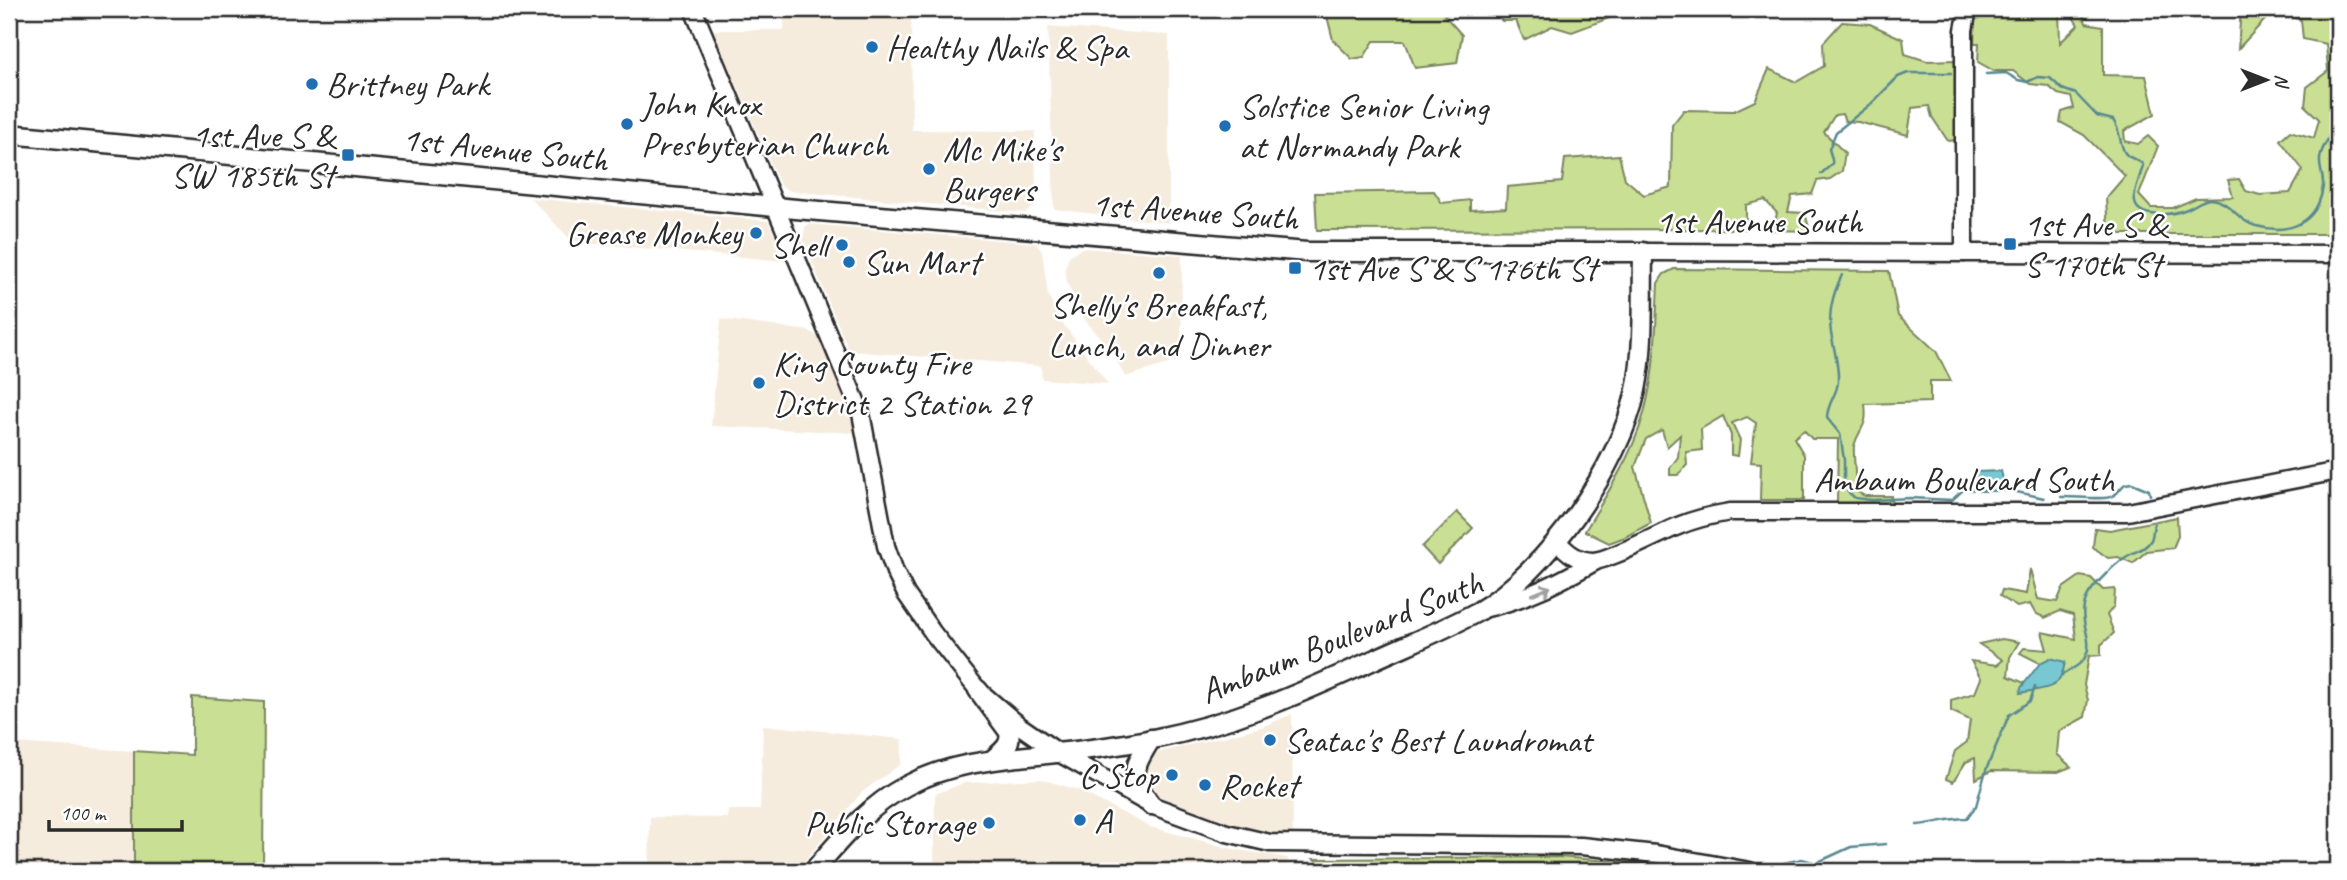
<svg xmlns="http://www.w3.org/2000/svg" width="2347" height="880" viewBox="0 0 2347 880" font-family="Caveat,sans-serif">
  <rect width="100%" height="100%" fill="#fff"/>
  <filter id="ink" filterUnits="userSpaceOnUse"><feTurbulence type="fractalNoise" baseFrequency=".0143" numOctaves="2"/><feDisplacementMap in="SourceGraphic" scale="14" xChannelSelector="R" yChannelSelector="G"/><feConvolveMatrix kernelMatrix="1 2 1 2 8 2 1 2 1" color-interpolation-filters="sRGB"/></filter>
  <g filter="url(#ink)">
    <!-- built -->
    <g fill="#f6ecde">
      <path d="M784,9H911L912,130L1035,131L1036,195L1034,207L1026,213L790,191L780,185L713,30H784Z"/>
      <path d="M1048,27L1169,35V223L1054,209Z"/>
      <path d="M530,198L768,221L786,261L573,242Z"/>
      <path d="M809,224L1035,243L1042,251L1048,295L1061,321L1108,384L1042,379L1041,366L849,351L803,240L805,227Z"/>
      <path d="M1082,248L1182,255L1181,360L1125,377L1112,351L1084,319L1067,283L1065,268L1069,256Z"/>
      <path d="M721,319L809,331L821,338L849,399L859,433L711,426Z"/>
      <path d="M1292,714L1293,836L1250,830L1152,795L1140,771L1152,754L1262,727Z"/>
      <path d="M763,725L902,739L901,764L862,792L796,871H649L650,817L727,818L728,810H760Z"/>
      <path d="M16,743L134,751V871H16Z"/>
      <path d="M1041,779L1078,790L1150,827L1233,849L1288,858L1287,871H934L935,794L964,783Z"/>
    </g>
    <!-- green -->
    <g fill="#c9df94" stroke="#7a8560" stroke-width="2">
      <path d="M1328,9H1464L1444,15L1462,35L1457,63L1415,68L1405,41H1374L1364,57L1352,59L1333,40L1326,12Z"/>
      <path d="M1493,9H1633L1572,32L1552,26L1524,40L1516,21H1502Z"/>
      <path d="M1975,9H2059L2060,43L2078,25L2068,9H2087L2082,11L2086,23L2103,26V75L2146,76L2155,114L2124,131L2125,141L2138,144L2148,136L2158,146L2139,195L2151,208H2173L2196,198L2233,197L2228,180L2239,179L2246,191L2260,195L2290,193L2303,170L2280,140L2290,131L2314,138L2319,119L2305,106L2307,87L2328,71L2326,44L2303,39L2301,20L2273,11L2238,49L2241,9H2338V234H2108L2106,198L2125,176L2084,135L2060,122L2062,112L2074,108L2071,97L2058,94L2048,86L2030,84L2013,71H1994L1978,62L1979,43H1974Z"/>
      <path d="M1842,22L1870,24L1903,39L1905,54L1927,61L1955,60L1956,140L1948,141L1932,117L1929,106L1912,108L1908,135L1858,122L1845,121L1842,114L1835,115L1824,132L1845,153L1842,171L1830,179L1817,181L1812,194L1792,196L1788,212L1805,213L1810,231L1773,230L1777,213L1765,200L1746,205V229L1317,230L1315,193L1434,191L1442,203L1470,200V210L1506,208L1507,187L1562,182L1565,159L1619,155L1625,179L1644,195L1671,187L1672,125L1684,110L1734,111L1755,101L1769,69L1796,82L1824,66L1823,43Z"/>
      <path d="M1674,269L1889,271L1898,316L1936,351L1951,381H1930V402L1865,404C1868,429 1860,425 1854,446C1853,451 1856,481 1856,491L1865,496H1891L1892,504L1837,503L1838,439H1812L1804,430L1794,438L1804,455V500H1760L1761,463L1751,462L1756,423L1747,417L1732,423L1740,440L1738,456L1731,455V435L1723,416L1701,429L1702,450L1686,452L1687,465L1678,475H1670V468L1678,457L1680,435L1667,447L1662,430L1646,439L1635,467L1651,523L1625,537L1609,543L1585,531C1609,490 1637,449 1647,401C1656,362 1656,322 1658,283L1664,274Z"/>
      <path d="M1457,512L1473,528L1438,564L1422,547Z"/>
      <path d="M2177,517L2178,536L2173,548L2147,551L2133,563L2118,557L2108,558L2093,547L2095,528L2110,530Z"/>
      <path d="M2030,569L2038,599L2057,602L2063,588L2080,576L2091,578L2103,590L2115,589L2114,606L2107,615L2114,633L2101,645V655L2089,656L2084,685L2088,700L2085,717L2059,731L2057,754L2071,767L2058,772L1991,771L1976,779L1975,758L1966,762L1953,782L1946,779L1955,751L1967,742L1970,720L1951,711V700L1975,693L1981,678L1971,661L1997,665L2003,660L1979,644L2002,639L2019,642L2010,657L2008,676L2029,685L2050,676L2038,662L2020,653L2024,648L2047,650L2042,632L2076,639L2073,615L2060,611L2045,618L2035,613L2030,604L2017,607L2000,596L2002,590L2026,594Z"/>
      <path d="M192,697L264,702L263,871H134V751L192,755Z"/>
      <path d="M1559,857L1658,865L1687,871H1330L1314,859Z"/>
    </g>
    <!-- water -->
    <g fill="#78c8d3" stroke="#598990" stroke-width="2">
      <path d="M2001,471L2006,491H1979L1972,481L1975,472Z"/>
      <path d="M2050,658L2065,662C2060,692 2047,687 2020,693L2021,688L2040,663Z"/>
    </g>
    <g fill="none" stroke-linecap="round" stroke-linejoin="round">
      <!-- stream -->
      <g stroke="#598990" stroke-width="2.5">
        <path d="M1986,74L2006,73L2018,80L2027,82L2038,77L2050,78L2062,89L2076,94L2097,116L2113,120C2121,131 2119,143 2125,153C2130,160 2138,158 2143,165C2141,177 2127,201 2140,210C2151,218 2175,214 2187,209C2195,206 2202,199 2211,199C2231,201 2237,221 2256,226C2290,235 2318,223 2323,186C2324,177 2319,168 2320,160C2320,150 2326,144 2330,135C2336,123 2337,107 2338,93"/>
        <path d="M1821,174C1833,162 1835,168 1829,149L1836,132L1871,104L1898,77L1908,73H1951"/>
        <path d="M1842,275C1833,293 1828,313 1831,333C1834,350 1839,364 1838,382C1837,395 1827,403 1827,418L1840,434L1844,460V485L1848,492L1855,498L1872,500L1910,498L1952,500L1964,489L1979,490"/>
        <path d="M2003,489L2044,498"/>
        <path d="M2061,497C2073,496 2106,501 2113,496C2117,494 2121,487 2125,484L2132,483L2149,490L2150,495"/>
        <path d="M2062,675C2069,670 2080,666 2084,659C2097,639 2075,622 2087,597C2092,586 2119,560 2129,555C2137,550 2145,550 2151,540C2153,536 2153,528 2154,524"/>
        <path d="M1917,825C1934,824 1949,818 1967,818L1976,806L1986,770L2009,715L2030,701L2035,687"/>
        <path d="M1784,863L1802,859L1816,863L1851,847L1886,844"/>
      </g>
      <!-- secondary casing -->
      <g stroke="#2b2b2b" stroke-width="21">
        <g id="secondary">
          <path d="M693,9L861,413L886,546L895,572L906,594L933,633L978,690L1020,726L1059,753L1151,805L1227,833L1270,843L1581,846L1656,854L1750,871"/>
          <path d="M1643,252L2338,254"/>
          <path d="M1964,253V30L1968,9"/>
          <path d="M1557,541C1567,552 1577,561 1593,561C1608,561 1661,533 1678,526C1695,519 1712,515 1730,512H2128L2338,471"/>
          <path d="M1483,609C1525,600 1559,582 1596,561"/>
        </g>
      </g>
      <!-- primary casing -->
      <g stroke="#2b2b2b" stroke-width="23">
        <g id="primary">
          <path d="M9,134L796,209L1307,252H1643C1642,298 1645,345 1636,390C1620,466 1546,572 1479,611C1444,630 1406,645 1369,662C1295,696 1234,723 1153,739C1121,745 1089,750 1056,753C1005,759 952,761 906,786C868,806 841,839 813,871"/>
          <path d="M978,690L1009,732C1012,746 1001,752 992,760"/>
          <path d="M1151,739C1132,770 1129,776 1151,805"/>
        </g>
      </g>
      <!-- secondary -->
      <use href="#secondary" stroke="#fff" stroke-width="16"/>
      <!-- primary -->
      <use href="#primary" stroke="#fff" stroke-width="18"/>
    </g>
    <!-- one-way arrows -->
    <defs><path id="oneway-shaft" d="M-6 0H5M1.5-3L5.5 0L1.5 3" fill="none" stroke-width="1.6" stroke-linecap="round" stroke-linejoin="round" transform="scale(1.75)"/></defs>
    <use stroke="#a0a0a0" href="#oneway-shaft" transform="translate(1541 591) rotate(-23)"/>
  </g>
  <!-- markers -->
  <g fill="#1f6fb2" stroke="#fff" stroke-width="2.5">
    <circle cx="872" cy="47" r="7"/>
    <circle cx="312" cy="84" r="7"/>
    <circle cx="627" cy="124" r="7"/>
    <circle cx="1225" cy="126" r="7"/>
    <rect x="341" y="148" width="14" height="14" rx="3.5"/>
    <circle cx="929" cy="169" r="7"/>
    <circle cx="756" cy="233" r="7"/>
    <rect x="2003" y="237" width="14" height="14" rx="3.5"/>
    <circle cx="842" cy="245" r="7"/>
    <circle cx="849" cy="262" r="7"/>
    <rect x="1288" y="261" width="14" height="14" rx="3.5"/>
    <circle cx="1159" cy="273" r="7"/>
    <circle cx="759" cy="383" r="7"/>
    <circle cx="1270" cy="740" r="7"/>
    <circle cx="1172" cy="775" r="7"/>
    <circle cx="1205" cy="785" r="7"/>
    <circle cx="1080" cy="820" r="7"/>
    <circle cx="989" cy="823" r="7"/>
  </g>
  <g text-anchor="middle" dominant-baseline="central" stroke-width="5" stroke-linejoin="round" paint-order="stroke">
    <!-- poi labels -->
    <g font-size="35" fill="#2b2b2b" stroke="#fff" text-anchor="start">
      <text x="886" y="47">Healthy Nails &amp; Spa</text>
      <text x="326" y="84">Brittney Park</text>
      <text x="641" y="104">John Knox<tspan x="641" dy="40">Presbyterian Church</tspan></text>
      <text x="1239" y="106">Solstice Senior Living<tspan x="1239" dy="40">at Normandy Park</tspan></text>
      <text x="334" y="135" text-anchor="end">1st Ave S &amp;<tspan x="334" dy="40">SW 185th St</tspan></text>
      <text x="943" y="149">Mc Mike's<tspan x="943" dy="40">Burgers</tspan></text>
      <text x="2024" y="224">1st Ave S &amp;<tspan x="2024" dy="40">S 170th St</tspan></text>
      <text x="742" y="233" text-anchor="end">Grease Monkey</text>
      <text x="828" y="245" text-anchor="end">Shell</text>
      <text x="863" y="262">Sun Mart</text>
      <text x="1309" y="268">1st Ave S &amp; S 176th St</text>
      <text x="1159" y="305" text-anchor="middle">Shelly's Breakfast,<tspan x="1159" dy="40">Lunch, and Dinner</tspan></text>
      <text x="773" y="363">King County Fire<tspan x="773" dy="40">District 2 Station 29</tspan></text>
      <text x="1284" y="740">Seatac's Best Laundromat</text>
      <text x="1158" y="775" text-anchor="end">C Stop</text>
      <text x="1219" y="785">Rocket</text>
      <text x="1094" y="820">A</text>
      <text x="975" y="823" text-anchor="end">Public Storage</text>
    </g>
    <!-- street labels -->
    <g font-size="35" fill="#2b2b2b" stroke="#fff">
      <text transform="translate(505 149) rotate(6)">1st Avenue South</text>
      <text transform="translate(1195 211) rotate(4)">1st Avenue South</text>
      <text x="1759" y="221">1st Avenue South</text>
      <text x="1964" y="479">Ambaum Boulevard South</text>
      <text transform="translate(1341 637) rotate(-22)">Ambaum Boulevard South</text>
    </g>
  </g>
  <!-- margin -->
  <rect width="2347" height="880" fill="none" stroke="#fff" stroke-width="35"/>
  <rect x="18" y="18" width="2312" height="845" fill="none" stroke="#2b2b2b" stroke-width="2.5" filter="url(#ink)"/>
  <!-- north arrow -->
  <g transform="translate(2266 80) rotate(90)" stroke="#ffffff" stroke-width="5" paint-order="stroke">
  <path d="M0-5L12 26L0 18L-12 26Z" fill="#2b2b2b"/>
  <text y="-10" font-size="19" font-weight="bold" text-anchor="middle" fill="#2b2b2b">N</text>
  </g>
  <!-- scale -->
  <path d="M49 820v10h133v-10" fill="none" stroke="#2b2b2b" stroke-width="3.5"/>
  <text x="60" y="820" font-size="21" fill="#2b2b2b" stroke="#ffffff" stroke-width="5" paint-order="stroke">100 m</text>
</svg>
